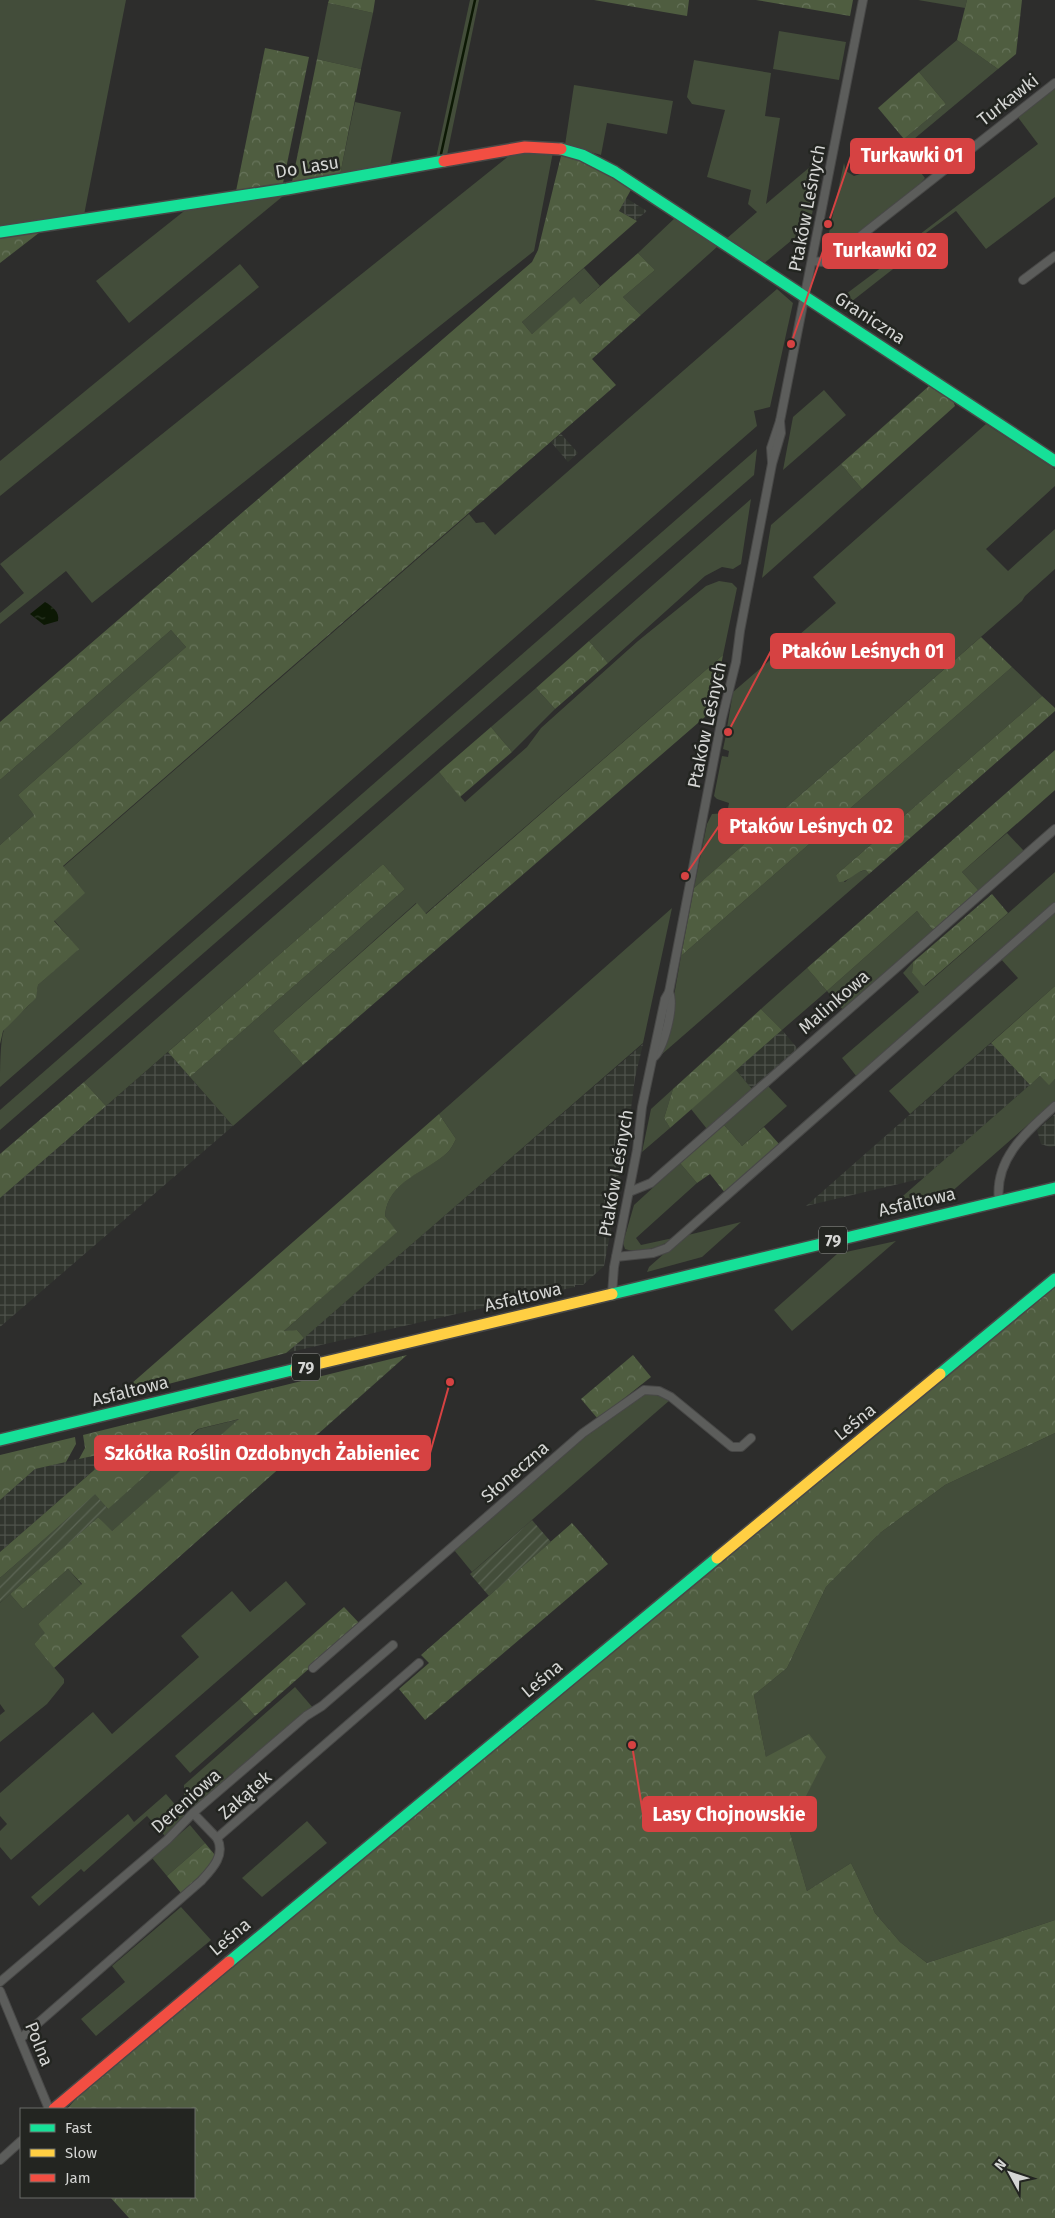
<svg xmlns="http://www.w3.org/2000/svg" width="1055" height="2218" viewBox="0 0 1055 2218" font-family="'Fira Sans',sans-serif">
  <defs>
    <pattern id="industrial-grid" width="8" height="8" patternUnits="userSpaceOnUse" patternTransform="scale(1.25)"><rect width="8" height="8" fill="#31352e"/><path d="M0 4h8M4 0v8" fill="none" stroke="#4e524b"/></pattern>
    <pattern id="forest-crowns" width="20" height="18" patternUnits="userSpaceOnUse" patternTransform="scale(1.25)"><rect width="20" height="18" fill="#4f5d40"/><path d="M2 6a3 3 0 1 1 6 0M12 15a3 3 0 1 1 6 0" fill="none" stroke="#67745b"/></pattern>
    <pattern id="garden-furrows" width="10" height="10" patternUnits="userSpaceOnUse" patternTransform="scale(1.25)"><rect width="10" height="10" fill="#434d3a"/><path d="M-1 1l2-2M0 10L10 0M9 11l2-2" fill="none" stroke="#5d6656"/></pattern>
    <pattern id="water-ripples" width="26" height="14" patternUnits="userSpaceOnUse" patternTransform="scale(1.25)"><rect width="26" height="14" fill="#0c1804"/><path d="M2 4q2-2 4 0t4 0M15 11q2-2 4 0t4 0" fill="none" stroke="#2e3928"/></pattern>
  </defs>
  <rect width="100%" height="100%" fill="#2d2d2c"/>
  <!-- industrial -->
  <g fill="url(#industrial-grid)">
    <path d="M626,198L647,211L636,220L619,211Z"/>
    <path d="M561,434L578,453L568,462L551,442Z"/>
    <path d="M782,1030L798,1049L752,1089L736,1070Z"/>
    <path d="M991,1043L1030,1085L924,1178L806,1206Z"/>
    <path d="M643,1044L635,1078L626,1147L627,1151L621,1156L618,1175L621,1178L604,1266L583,1285H575V1287L286,1353Z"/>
    <path d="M168,1052L233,1126L0,1327V1198Z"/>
    <path d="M1055,1114V1146L1050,1147L1041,1144L1037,1130Z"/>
    <path d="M117,1450L0,1552V1500L35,1469Z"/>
  </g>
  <!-- grass -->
  <g fill="#434d3a">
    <path d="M0,0H126L84,215L0,226Z"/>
    <path d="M470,0H479L447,155L436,158Z"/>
    <path d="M918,0H967L965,8Z"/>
    <path d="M328,3L373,13L361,69L317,59Z"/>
    <path d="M779,31L846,42L839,80L773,69Z"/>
    <path d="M957,40L998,69L902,149L925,178L919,185L830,255L825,251L844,163L846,171L854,176L863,173L946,104L919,72Z"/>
    <path d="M694,60L771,73L765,116L780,118L766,204L823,156L810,225L762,265L725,240L757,212L748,204L751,190L707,177L725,110L692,104L687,97Z"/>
    <path d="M574,85L673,101L667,134L607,123L601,155L565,145Z"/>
    <path d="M1055,86V197L986,249L956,211L915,241H911L1038,144L1017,116Z"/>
    <path d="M355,102L401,112L390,166L340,175Z"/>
    <path d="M515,151L553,152L534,251L92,603L66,571L0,624V613L24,593L0,564Z"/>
    <path d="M288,192L129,323L96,281L188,208Z"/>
    <path d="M676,217L718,246L641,315L623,297L655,270L638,253Z"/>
    <path d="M898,255L902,262L842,309L834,303Z"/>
    <path d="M240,264L259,287L0,496V461Z"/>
    <path d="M584,268L600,286L580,304L574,298L532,334L522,322Z"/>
    <path d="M777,289L793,303L770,407L754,411L757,426L0,1087C0,1074 0,1040 4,1030C16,1012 35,1009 38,985L78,949L54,920L63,867L469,514L476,523L484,522L495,535Z"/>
    <path d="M824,390L846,415L783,470L793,417Z"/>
    <path d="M986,424L1055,469V486L986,549L1008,571L1055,529V569L1025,596L1022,601L694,888L707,824L712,814L727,813L729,803L717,799L714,796L722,756L728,757L729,751L723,749L726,735H728L730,729L727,728L733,692L836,603L813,577Z"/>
    <path d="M757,449L754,475L0,1130V1110Z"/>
    <path d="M841,464L862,489L762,578L771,525Z"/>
    <path d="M751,499L741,564L733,569L722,567L705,576L608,663L589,641Z"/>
    <path d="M719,581L732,583L737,588L723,655L425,914L416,903L273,1031L303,1065L233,1126L190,1077L405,889L383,864L106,1106L84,1082L439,772L465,802L527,747L541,728L638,641L706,586Z"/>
    <path d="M171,630L186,647L18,795L34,815L0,845V780Z"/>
    <path d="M1012,667L1042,696L836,875L845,882L855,873L866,870L869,874L661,1055L667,1036L681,956Z"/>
    <path d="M536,688L555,709L512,752L491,727Z"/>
    <path d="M1007,833L1024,851L979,891L962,872Z"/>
    <path d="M1055,872V903L857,1077L842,1058L919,992L903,973L913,962L912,973L925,986Z"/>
    <path d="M672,908L643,1043L304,1338L297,1330L283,1332L396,1232L385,1216C388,1180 425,1173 448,1152C451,1149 454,1143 456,1139L439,1114Z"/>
    <path d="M1055,910V986L910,1114L889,1091L1018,978L1000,958Z"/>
    <path d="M917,911L933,930L843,1010L827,991L782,1030L761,1009L807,968L827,991Z"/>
    <path d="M736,1070L752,1089L707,1129L691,1109Z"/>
    <path d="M1040,1076L1049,1084L1055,1079V1101L949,1194L888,1209Z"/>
    <path d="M768,1086L787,1106L742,1146L724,1125Z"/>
    <path d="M673,1089L664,1118L670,1128L642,1152L651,1109Z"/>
    <path d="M680,1163L697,1183L636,1238L641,1245L673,1238C663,1247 639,1254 625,1249L623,1243L634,1205Z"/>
    <path d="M741,1222L702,1257L647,1272L649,1267L684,1236Z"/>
    <path d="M896,1241L792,1331L774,1310L837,1254Z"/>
    <path d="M651,1393L659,1394L670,1400L472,1572L454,1550L593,1429L640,1395Z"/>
    <path d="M240,1419L111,1532L98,1517L199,1429Z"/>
    <path d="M1055,1433V1920L927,1963L900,1942L875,1913L851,1863L807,1891L789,1829L805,1799L766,1757L754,1695L787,1668L826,1587L880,1533L945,1485Z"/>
    <path d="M68,1569L82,1585L38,1624L46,1633L34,1644L64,1679V1683L47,1704L0,1742V1715L5,1711L0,1704V1603L10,1594L23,1609Z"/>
    <path d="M286,1581L306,1604L11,1860L0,1847V1831L7,1824L0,1816V1793L93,1712L112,1734L199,1657L181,1636L232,1591L250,1612Z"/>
    <path d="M295,1687L314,1709L194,1809L184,1797V1785Z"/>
    <path d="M240,1699L255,1716L190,1773L175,1756Z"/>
    <path d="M166,1794L185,1816L165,1836L147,1816L84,1872L81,1869L39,1906L31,1897L128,1814L134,1822Z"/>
    <path d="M307,1821L327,1843L262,1897L242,1878Z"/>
    <path d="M190,1825L205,1843L167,1876L152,1858Z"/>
    <path d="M181,1907L211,1940L96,2036L81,2019L125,1982L112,1966Z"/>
  </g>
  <!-- forest -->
  <g fill="url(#forest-crowns)">
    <path d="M329,0H375L373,13L328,3Z"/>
    <path d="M594,0H689L687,16Z"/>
    <path d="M756,0H853L850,16Z"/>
    <path d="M967,0H1022L1016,54L998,69L957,40Z"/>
    <path d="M265,48L309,57L283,183L236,191Z"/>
    <path d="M317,59L361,69L340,175L292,182Z"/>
    <path d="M919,72L946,104L904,139L878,108Z"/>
    <path d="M562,152L588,160L632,188L619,211L637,221L522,322L532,334L574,297L580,304L638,253L655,270L623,297L641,315L592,359L616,385L63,866L85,893L54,921L79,949L38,985L36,998L3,1031L0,1044V845L34,815L18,795L186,647L171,630L0,780V722L532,262L538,250Z"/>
    <path d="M44,229L0,263V235Z"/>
    <path d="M929,386L953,401L955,406L862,489L841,464Z"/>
    <path d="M981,637L1012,667L681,956L694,888Z"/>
    <path d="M589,641L608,663L555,709L536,688Z"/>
    <path d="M723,655L713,710L303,1065L273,1031L417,903L426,914Z"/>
    <path d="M1042,696L1055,708V711L869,874L866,870C855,871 848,883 839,882L836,875Z"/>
    <path d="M491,727L512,752L460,797L439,772Z"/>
    <path d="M1055,750V790L962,872L979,891L933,930L917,911L827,991L807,968Z"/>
    <path d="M383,864L405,889L190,1077L168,1052Z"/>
    <path d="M992,894L1008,913L924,986L912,973L913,962Z"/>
    <path d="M1055,986V1079L1049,1085L1040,1076L1030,1085L991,1043Z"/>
    <path d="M761,1009L782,1030L670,1128L664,1118L673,1089Z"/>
    <path d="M84,1082L106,1106L0,1198V1154Z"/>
    <path d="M439,1114L456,1139C454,1143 451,1149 448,1152C426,1173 388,1180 385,1216L397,1232L284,1331L297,1330L304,1338L286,1353L115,1398Z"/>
    <path d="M724,1125L742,1146L764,1127L780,1145L725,1193L710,1174L697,1183L680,1163Z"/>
    <path d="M1055,1287V1433L945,1485L880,1533L826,1587L787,1668L754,1695L766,1757L809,1734L826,1757L789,1829L807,1891L851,1863L875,1913L900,1942L927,1963L1055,1920V2218H129L110,2197H194V2109H67L97,2075L178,2012Z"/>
    <path d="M407,1355L54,1668L34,1644L45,1633L38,1624L82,1584L68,1569L23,1609L10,1594L98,1517L112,1531L239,1419L198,1429L108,1509L95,1495L0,1578V1552L116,1451L79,1459L85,1448L83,1435Z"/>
    <path d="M633,1355L651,1377L598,1419L581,1399Z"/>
    <path d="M75,1437L76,1444L66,1462L35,1469L0,1500V1455Z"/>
    <path d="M572,1523L608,1564L425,1720L399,1689L429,1663L421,1655Z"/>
    <path d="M344,1607L360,1624L255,1716L240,1699Z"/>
    <path d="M205,1843L215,1855L214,1863L181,1893L167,1876Z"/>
  </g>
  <!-- garden -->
  <g fill="url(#garden-furrows)">
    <path d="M95,1494L108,1509L0,1603V1578Z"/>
    <path d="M532,1520L551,1542L489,1596L470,1574Z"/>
  </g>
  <!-- water -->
  <path fill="url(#water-ripples)" d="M45,602C52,606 60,612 58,621L44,625L30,614Z"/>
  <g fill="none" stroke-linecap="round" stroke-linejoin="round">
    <!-- stream -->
    <path stroke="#0c1804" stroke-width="2.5" d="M441,154L475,0"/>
    <!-- street casing -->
    <g stroke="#484847" stroke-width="10">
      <g id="street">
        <path d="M812,261L823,262L830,260L1055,83"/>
        <path d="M1023,280L1055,256"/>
        <path d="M772,462L771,448L780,421L863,0"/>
        <path d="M654,1057C664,1047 675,1006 669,992"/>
        <path d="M629,1192L651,1183L1055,829"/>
        <path d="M999,1201C994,1159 1026,1132 1055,1106"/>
        <path d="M616,1257L653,1253L667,1248L1055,907"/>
        <path d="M612,1294L614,1267L637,1150L642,1107L665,999L669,992L722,718L736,662L740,631L772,464L781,433L780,421"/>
        <path d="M313,1668L583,1433L644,1390L659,1391L671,1397L732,1447H741L751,1438"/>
        <path d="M193,1813L217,1838"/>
        <path d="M0,1982L167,1840L193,1813L306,1716L322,1706L393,1645"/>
        <path d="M0,1991L49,2109"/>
        <path d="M21,2038L201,1881C212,1869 226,1855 217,1838L419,1663"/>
        <path d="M0,2160L21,2141"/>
      </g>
    </g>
    <!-- fast casing -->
    <g stroke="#484847" stroke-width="14">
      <g id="fast">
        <path d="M561,149L582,155L615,172L1055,461"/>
        <path d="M0,232L287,189L444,161"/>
        <path d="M612,1294L1055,1188"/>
        <path d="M940,1374L1055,1279"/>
        <path d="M0,1440L296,1369"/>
        <path d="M229,1962L717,1558"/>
      </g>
    </g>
    <!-- slow casing -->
    <g stroke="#484847" stroke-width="14">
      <g id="slow">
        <path d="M296,1369L612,1294"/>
        <path d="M717,1558L940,1374"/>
      </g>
    </g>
    <!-- jam casing -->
    <g stroke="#484847" stroke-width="14">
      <g id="jam">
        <path d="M444,161L525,147L561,149"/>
        <path d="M54,2109L229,1962"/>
      </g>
    </g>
    <!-- street -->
    <use href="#street" stroke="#5c5d5b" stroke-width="8"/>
    <!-- fast -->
    <use href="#fast" stroke="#16e098" stroke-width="11"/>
    <!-- slow -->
    <use href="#slow" stroke="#ffcf43" stroke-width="11"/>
    <!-- jam -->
    <use href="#jam" stroke="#f24e42" stroke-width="11"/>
  </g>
  <g text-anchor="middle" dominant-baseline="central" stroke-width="5" stroke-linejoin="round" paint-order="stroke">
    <!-- shield labels -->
    <g fill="#232521" stroke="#a0a19e" stroke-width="1">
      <rect x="819" y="1226.5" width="28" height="27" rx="4"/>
      <rect x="292" y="1353.5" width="28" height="27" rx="4"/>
    </g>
    <g font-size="16" font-weight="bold" fill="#d5d6d4">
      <text x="833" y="1240">79</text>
      <text x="306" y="1367">79</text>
    </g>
    <!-- street labels -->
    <g font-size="18" fill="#d5d6d4" stroke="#232521">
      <text transform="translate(1008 100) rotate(-38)">Turkawki</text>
      <text transform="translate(307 167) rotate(-9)">Do Lasu</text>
      <text transform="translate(807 208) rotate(-79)">Ptaków Leśnych</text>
      <text transform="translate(870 318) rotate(33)">Graniczna</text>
      <text transform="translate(707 725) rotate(-78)">Ptaków Leśnych</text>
      <text transform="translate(834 1002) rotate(-41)">Malinkowa</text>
      <text transform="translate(616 1173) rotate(-80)">Ptaków Leśnych</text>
      <text transform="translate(917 1202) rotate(-13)">Asfaltowa</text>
      <text transform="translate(523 1297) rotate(-13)">Asfaltowa</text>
      <text transform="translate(130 1391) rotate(-14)">Asfaltowa</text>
      <text transform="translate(855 1422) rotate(-39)">Leśna</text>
      <text transform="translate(515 1472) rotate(-41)">Słoneczna</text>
      <text transform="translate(542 1679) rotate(-40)">Leśna</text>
      <text transform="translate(245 1795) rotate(-41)">Zakątek</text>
      <text transform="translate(186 1801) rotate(-42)">Dereniowa</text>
      <text transform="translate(230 1937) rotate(-40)">Leśna</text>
      <text transform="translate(39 2044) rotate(68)">Polna</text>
    </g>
  </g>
  <!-- callouts -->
  <path fill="none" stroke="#d64242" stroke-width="2" d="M828 224L851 156M791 344L823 251M728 732L771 651M685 876L719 826M450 1382L430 1453M632 1745L643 1814"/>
  <g fill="#d64242" stroke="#232521" stroke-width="2">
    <circle cx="828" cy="224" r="5"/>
    <circle cx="791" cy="344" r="5"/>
    <circle cx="728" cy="732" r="5"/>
    <circle cx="685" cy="876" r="5"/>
    <circle cx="450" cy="1382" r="5"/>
    <circle cx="632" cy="1745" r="5"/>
  </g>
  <g fill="#d64242" stroke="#d64242" stroke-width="2">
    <rect x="851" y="139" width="123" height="34" rx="5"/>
    <rect x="823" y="234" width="124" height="34" rx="5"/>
    <rect x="771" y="634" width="183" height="34" rx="5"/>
    <rect x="719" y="809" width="184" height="34" rx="5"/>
    <rect x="95" y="1436" width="335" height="34" rx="5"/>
    <rect x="643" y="1797" width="173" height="34" rx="5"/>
  </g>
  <g font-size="19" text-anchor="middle" font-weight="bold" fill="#fff">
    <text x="912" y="162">Turkawki 01</text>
    <text x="885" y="257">Turkawki 02</text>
    <text x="863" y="658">Ptaków Leśnych 01</text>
    <text x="811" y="833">Ptaków Leśnych 02</text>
    <text x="262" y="1460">Szkółka Roślin Ozdobnych Żabieniec</text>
    <text x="729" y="1821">Lasy Chojnowskie</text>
  </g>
  <!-- legend -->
  <rect x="20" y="2108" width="175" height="90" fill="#232521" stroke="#6a6c69"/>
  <rect x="30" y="2124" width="25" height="8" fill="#16e098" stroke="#6a6c69"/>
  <text x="65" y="2133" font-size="15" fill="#d5d6d4">Fast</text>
  <rect x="30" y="2149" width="25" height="8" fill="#ffcf43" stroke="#6a6c69"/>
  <text x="65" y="2158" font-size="15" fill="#d5d6d4">Slow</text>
  <rect x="30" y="2174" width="25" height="8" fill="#f24e42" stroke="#6a6c69"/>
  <text x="65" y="2183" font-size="15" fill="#d5d6d4">Jam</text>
  <!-- north arrow -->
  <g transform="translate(1010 2173) rotate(310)" stroke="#232521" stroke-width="4" paint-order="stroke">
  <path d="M0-4L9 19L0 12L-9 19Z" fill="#d5d6d4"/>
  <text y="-8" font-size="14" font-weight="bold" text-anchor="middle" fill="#d5d6d4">N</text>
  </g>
</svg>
